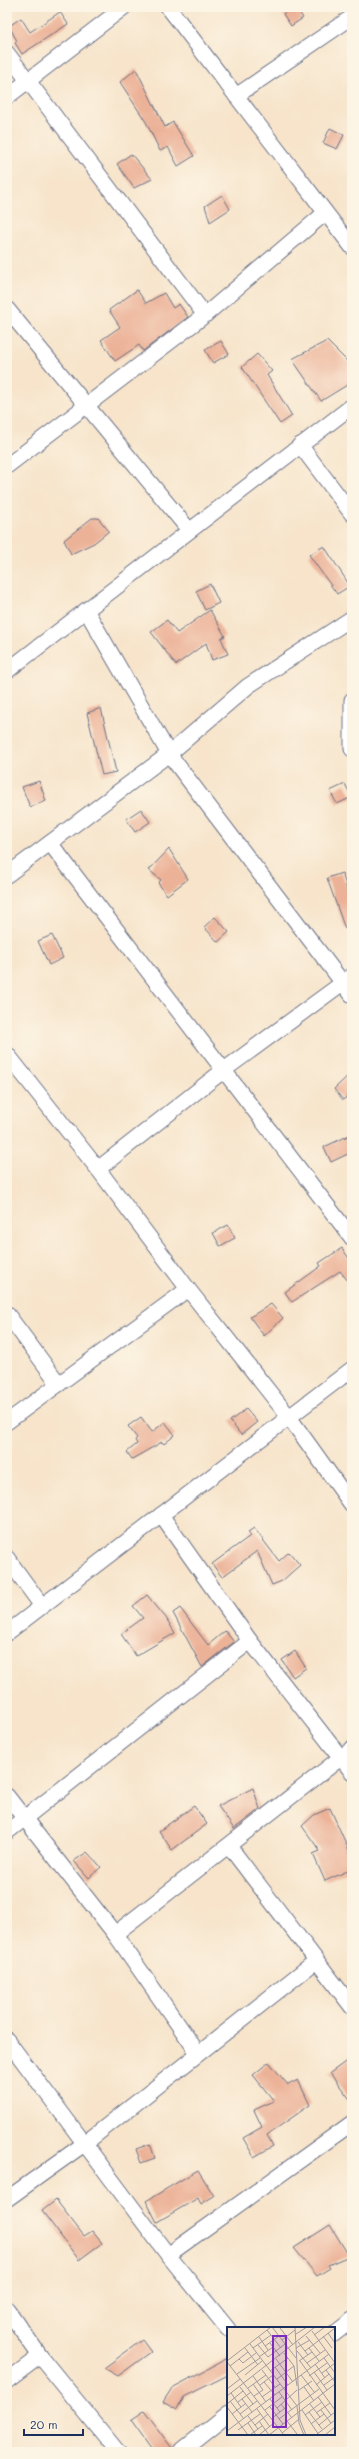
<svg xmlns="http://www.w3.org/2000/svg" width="359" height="2459" viewBox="0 0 359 2459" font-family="Mali,sans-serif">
  <rect width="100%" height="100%" fill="#fcf5e5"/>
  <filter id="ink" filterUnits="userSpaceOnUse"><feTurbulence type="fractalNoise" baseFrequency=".025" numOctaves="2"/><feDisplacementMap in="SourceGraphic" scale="8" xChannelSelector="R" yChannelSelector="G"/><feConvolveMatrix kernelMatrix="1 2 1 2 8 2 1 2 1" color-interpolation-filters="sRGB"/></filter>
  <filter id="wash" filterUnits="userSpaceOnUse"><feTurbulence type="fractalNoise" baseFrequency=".012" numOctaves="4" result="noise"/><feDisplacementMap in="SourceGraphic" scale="16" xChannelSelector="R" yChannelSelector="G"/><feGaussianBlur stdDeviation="0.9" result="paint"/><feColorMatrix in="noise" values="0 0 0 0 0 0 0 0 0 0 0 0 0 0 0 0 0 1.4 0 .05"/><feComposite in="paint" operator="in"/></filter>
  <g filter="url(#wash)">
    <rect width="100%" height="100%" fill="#f7e4cb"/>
    <g id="blocks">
      <!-- building -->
      <g fill="#ecb298">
        <path d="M293,7H296L303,18L291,26L283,14Z"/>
        <path d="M60,12L68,24L22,54L15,43L17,41L9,26L21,18L30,32Z"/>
        <path d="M136,69L165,127L173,122L194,156L178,166L168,147L160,151L146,122L120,82Z"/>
        <path d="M330,128L344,135L337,149L323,143Z"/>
        <path d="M131,154L152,179L134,188L117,164Z"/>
        <path d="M222,195L230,209L210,222L205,206Z"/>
        <path d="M137,290L146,303L164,293L173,308L179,304L188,317L143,351L139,345L115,361L101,340L120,327L109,310Z"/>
        <path d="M221,341L229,354L213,363L205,350Z"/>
        <path d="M327,341L352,366V382L321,401L292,359Z"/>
        <path d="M257,354L272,371L267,375L292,416L280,424L242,367Z"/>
        <path d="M92,518H98L109,531L94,543L71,554L64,540Z"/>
        <path d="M324,546L350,586L337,594L309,555Z"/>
        <path d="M210,584L219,603L205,610L196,591Z"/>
        <path d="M210,610L225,636L221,638L228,654L212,660L206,643L176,665L151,632L167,620L177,633Z"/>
        <path d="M101,708L116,772L102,775L87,713Z"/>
        <path d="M39,781L46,801L30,807L22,787Z"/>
        <path d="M345,784L352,797L337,804L330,791Z"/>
        <path d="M141,809L150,822L135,832L126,819Z"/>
        <path d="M169,849L188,879L167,895L158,883L161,880L149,870Z"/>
        <path d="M342,873L346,885L352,927L345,929L327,878Z"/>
        <path d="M215,917L229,932L218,942L204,927Z"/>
        <path d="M52,935L63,958L49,965L38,941Z"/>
        <path d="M352,1072V1092L343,1100L334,1089Z"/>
        <path d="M352,1134V1152L331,1162L324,1147Z"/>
        <path d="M228,1225L235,1238L220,1246L213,1233Z"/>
        <path d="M342,1248L352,1263V1286L340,1271L292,1302L285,1292L321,1266L319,1263Z"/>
        <path d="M271,1304L283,1318L264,1336L250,1317Z"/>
        <path d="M246,1409L257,1422L241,1435L230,1421Z"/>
        <path d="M141,1417L152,1432L165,1422L175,1435L164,1444L162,1442L132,1459L127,1452L137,1444L135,1440L137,1438L128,1426Z"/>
        <path d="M254,1528L279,1561L289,1552L300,1565L282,1581L272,1585L257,1551L222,1577L212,1564L250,1536L248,1532Z"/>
        <path d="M147,1595L166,1618L175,1633L136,1656L121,1634L143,1618L133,1606Z"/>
        <path d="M180,1608L208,1645L225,1631L234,1642L202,1667L173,1613Z"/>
        <path d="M295,1651L306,1668L293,1677L282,1660Z"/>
        <path d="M253,1788L260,1809L234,1829L218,1806Z"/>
        <path d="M194,1806L207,1824L172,1850L159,1831Z"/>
        <path d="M330,1808L352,1857V1869L325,1881L313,1854L320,1851L302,1826L314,1815Z"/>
        <path d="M87,1852L101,1867L89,1878L74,1861Z"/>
        <path d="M352,2057V2102L330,2073Z"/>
        <path d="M269,2062L288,2085L298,2080L310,2105L267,2135L273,2146L254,2157L243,2138L262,2127L254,2110L274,2101L253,2075Z"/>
        <path d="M150,2144L155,2158L141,2163L136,2149Z"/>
        <path d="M198,2170L214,2196L201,2204L198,2198L157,2222L146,2201Z"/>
        <path d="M56,2200L84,2236L92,2231L102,2243L79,2260L42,2211Z"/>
        <path d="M330,2225L349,2256L328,2265L330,2268L317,2276L294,2248Z"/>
        <path d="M142,2340L151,2352L118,2376L104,2368Z"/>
        <path d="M228,2358V2375L184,2397L177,2410L163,2402L172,2388Z"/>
        <path d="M144,2411L172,2448L171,2452H154L131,2420Z"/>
      </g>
    </g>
  </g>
  <g filter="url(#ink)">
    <use href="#blocks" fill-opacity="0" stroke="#686e84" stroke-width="1"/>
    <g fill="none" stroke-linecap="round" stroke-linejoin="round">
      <!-- street casing -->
      <g stroke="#686e84" stroke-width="17">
        <g id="street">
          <path d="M168,7L352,247"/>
          <path d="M7,53L205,315"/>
          <path d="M236,96L352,17"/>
          <path d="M7,97L124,7"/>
          <path d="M7,309L189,530"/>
          <path d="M300,445L352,514"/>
          <path d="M7,466L205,315L325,213"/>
          <path d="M86,610L169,754L352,995"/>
          <path d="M7,671L352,406"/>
          <path d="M352,700V749"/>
          <path d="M50,843L352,1238"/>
          <path d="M7,875L169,754L248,686L352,618"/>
          <path d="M7,1054L98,1169L188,1289L289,1417L352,1505"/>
          <path d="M98,1169L224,1070L352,976"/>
          <path d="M7,1314L59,1384"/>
          <path d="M7,1422L188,1289"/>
          <path d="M161,1515L250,1641L352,1772"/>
          <path d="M7,1558L42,1606"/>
          <path d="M7,1633L352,1369"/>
          <path d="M7,1796L115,1934L198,2053"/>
          <path d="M7,1832L250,1641"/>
          <path d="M229,1846L352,2007"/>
          <path d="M115,1934L352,1749"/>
          <path d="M7,2040L168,2255L228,2329"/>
          <path d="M7,2199L84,2144L316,1961"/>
          <path d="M168,2255L352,2123"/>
          <path d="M7,2309L40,2356L118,2452"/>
          <path d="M334,2334L352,2320"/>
          <path d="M7,2381L40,2356"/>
          <path d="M180,2452L228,2414"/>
        </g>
      </g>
      <!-- street -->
      <use href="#street" stroke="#fff" stroke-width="15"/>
    </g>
  </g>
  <!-- overview -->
  <g transform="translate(227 2327)">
    <rect width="108" height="108" fill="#f7e4cb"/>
    <path fill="none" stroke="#9f9c9f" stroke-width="1" d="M45,0L69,31M68,0L73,93L79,108M53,1L66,18M40,3L54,21M85,4L108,36M101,6L108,16M69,7L80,0M87,8L98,0M79,9L93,26M96,9L105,21M32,10L41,23M55,13L68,3M71,15L81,28M43,16L53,29M23,17L70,79L72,96L77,108M31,18L41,30L58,17M38,19L52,9M18,21L31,38M26,21L44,8M69,21L83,13M82,21L92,34M70,24L84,41M78,24L108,1M57,26L67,39L70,59M32,30L46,20M97,31L108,46M12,32L16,36L29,26M49,32L66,55M0,34L44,0M72,34L85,25M73,34L108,83M0,35L57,108M80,36L98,23M88,37L98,51M3,39L21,25M48,40L61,58M35,43L48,60M99,43L108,55M43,44L61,31M87,45L100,63M95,46L108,36M10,47L33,31M18,48L35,34M74,48L88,66M26,49L36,63L27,69M82,49L100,36M50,52L67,39M37,55L48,68M26,57L39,75M33,58L46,48M89,58L102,47M97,58L108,50M13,60L26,77M77,60L87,74M21,61L39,48M0,62L13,52M72,63L85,54M52,65L65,83M4,66L14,80M0,69L88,0M35,70L53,57M91,70L104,88M15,72L25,85M43,72L53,85M3,74L17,92M11,75L24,65M0,77L16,64M54,77L65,91M83,77L93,90M0,80L21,108M43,80L56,97M50,81L70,63M30,82L43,100M38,83L55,70M75,83L92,108M94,83L104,96M82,85L95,102M89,86L103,76M5,87L18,77M13,87L30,74M78,88L95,75M21,89L31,102M44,92L58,81M52,92L92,62M32,94L42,108M60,94L70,107M21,96L29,108M84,97L97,87M28,98L41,87M92,98L108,85M11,103L33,87M0,104L102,27M55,106L71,93M23,108L35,99M32,108L47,96M42,108L108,57M89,108L108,93M98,108L108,100"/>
    <path fill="#7b2cbf" fill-opacity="0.15" stroke="#7b2cbf" stroke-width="2" d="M46,9H59V100H46Z"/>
    <rect width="108" height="108" fill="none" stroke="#1b2f5e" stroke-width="2"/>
  </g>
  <!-- margin -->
  <rect width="359" height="2459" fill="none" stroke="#fcf5e5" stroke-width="24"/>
  <!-- scale -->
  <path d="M24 2429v6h59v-6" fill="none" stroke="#1b2f5e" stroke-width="2"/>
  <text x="30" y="2429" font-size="12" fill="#1b2f5e" stroke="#fcf5e5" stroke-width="3" paint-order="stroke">20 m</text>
</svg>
